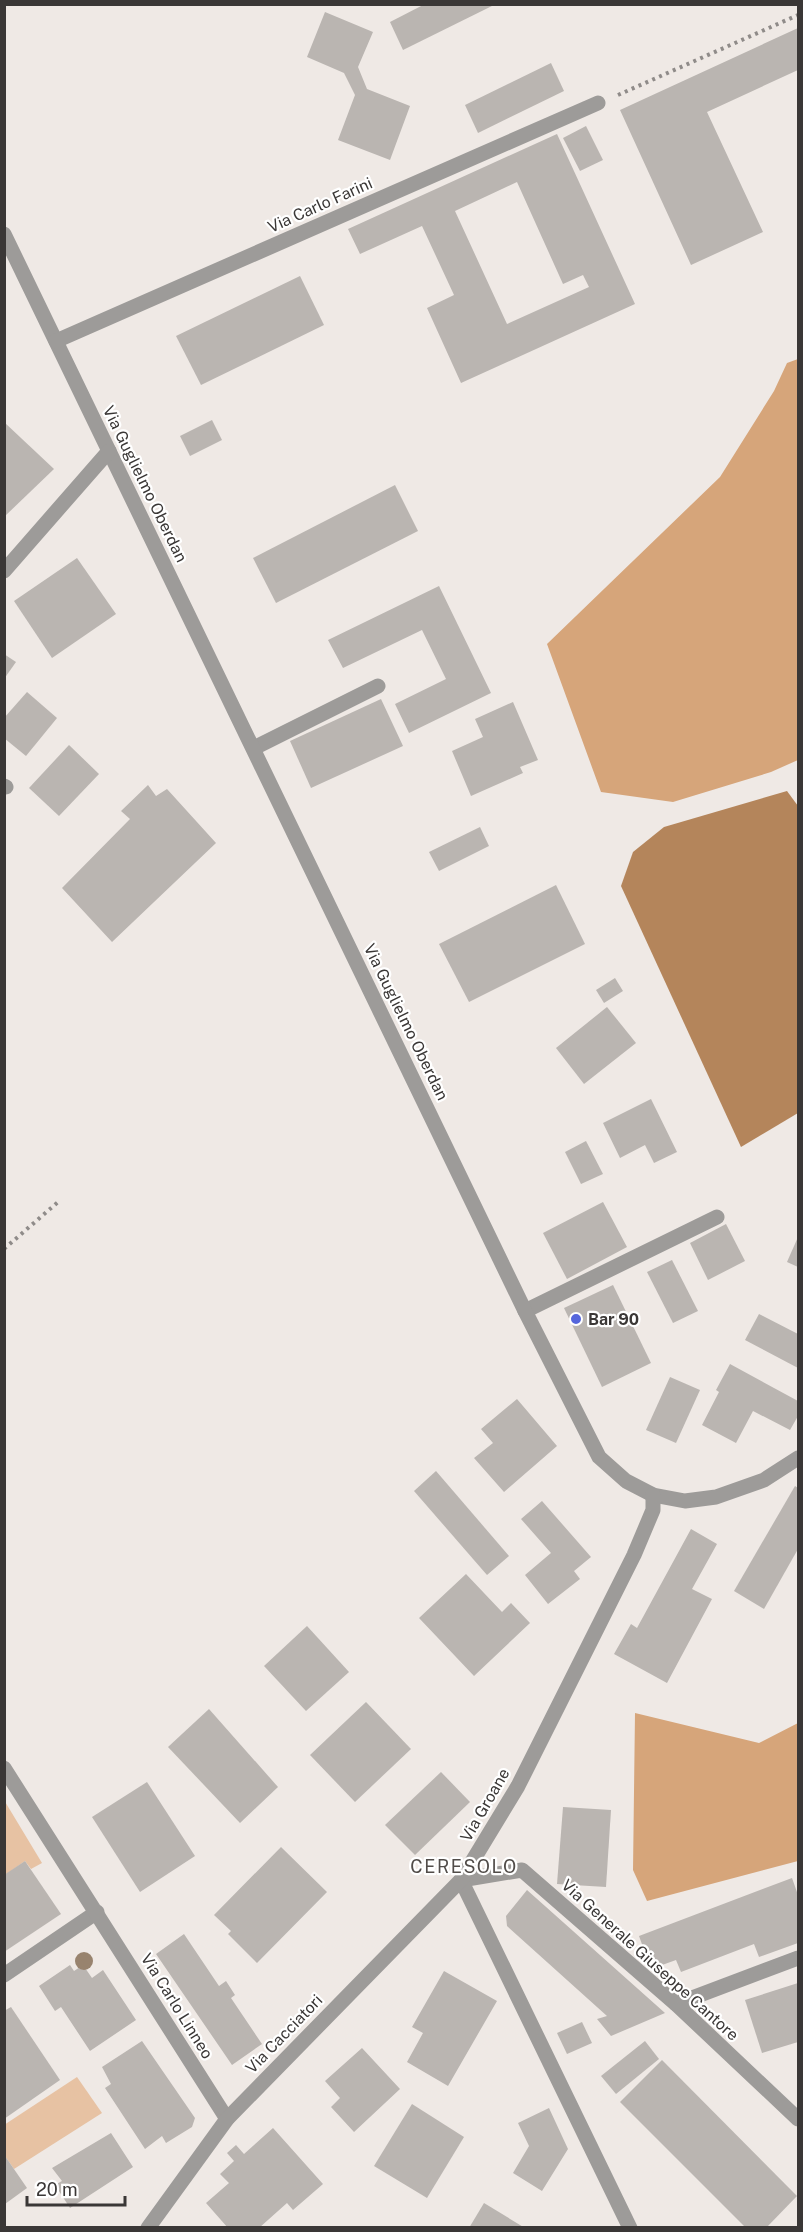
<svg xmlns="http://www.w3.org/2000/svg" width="803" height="2232" viewBox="0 0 803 2232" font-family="'Public Sans',sans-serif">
  <rect width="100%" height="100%" fill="#efe9e5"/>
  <!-- green -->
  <g fill="#e7c2a3">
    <path d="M4,1800L42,1863L31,1869L25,1861L5,1875Z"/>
    <path d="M77,2077L102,2113L14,2169L5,2156L4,2125Z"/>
  </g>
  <!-- forest -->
  <g fill="#d6a57a">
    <path d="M798,359V760L771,772L673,802L601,792L547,644L720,477L774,391L787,363Z"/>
    <path d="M635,1713L759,1743L798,1723V1861L647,1901L633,1870Z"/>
  </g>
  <!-- water -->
  <path fill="#b4855b" d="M787,791L798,806V1113L741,1147L621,886L633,852L664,827Z"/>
  <!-- building -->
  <g fill="#bab5b1" fill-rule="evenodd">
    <path d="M425,4H496L403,50L390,22Z"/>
    <path d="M325,12L373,32L358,67L367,89L410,106L390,160L338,140L355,95L344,73L307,57Z"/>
    <path d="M798,28V70L707,112L763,232L691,265L620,110Z"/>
    <path d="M551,63L564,91L478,133L465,105Z"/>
    <path d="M586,126L603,160L580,171L563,138Z"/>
    <path d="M557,134L635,304L461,383L427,308L454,295L422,226L360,254L348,229ZM517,182L563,284L583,275L589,287L507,324L455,211Z"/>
    <path d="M300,276L324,325L201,385L176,336Z"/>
    <path d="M212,420L222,440L190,456L180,436Z"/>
    <path d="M4,422L54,469L4,517Z"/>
    <path d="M395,485L418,531L276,603L253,558Z"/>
    <path d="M77,558L116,614L52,658L14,601Z"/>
    <path d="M439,586L491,693L409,733L395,704L446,679L422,630L343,668L328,640Z"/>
    <path d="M4,654L16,662L4,679Z"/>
    <path d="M27,692L57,718L26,756L4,738V718Z"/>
    <path d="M381,699L403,746L311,788L290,741Z"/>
    <path d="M513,702L538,760L520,767L523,773L471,796L452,751L483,737L475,719Z"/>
    <path d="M69,745L99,774L59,816L29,788Z"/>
    <path d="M148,785L156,796L167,789L216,843L112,942L62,888L130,819L121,811Z"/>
    <path d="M480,827L489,846L439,871L429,852Z"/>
    <path d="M556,885L585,944L469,1002L439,944Z"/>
    <path d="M615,978L623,991L604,1003L596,990Z"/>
    <path d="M607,1007L636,1043L584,1084L556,1048Z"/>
    <path d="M651,1099L677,1152L654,1163L645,1145L620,1158L603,1123Z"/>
    <path d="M586,1141L603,1174L581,1184L565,1152Z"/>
    <path d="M603,1202L627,1247L567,1279L543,1233Z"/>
    <path d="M726,1224L745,1261L708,1280L690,1243Z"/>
    <path d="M798,1237V1267L787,1262Z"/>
    <path d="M672,1260L698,1311L673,1323L647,1272Z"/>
    <path d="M613,1285L651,1363L602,1387L564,1308Z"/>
    <path d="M759,1314L798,1334V1368L745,1340Z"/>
    <path d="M730,1364L798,1401V1416L790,1430L753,1411L736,1443L702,1425L719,1392L716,1390Z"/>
    <path d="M670,1377L700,1390L676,1443L646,1430Z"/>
    <path d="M517,1399L557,1446L504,1492L474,1458L493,1443L481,1429Z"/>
    <path d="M436,1471L509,1556L487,1575L414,1491Z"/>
    <path d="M795,1486L798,1488V1549L764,1609L734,1591Z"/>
    <path d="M542,1501L591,1557L574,1571L580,1579L548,1604L525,1575L551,1553L521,1519Z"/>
    <path d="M691,1529L717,1544L692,1589L712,1599L667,1683L614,1654L631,1624L637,1628Z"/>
    <path d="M466,1574L502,1612L511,1603L530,1623L474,1676L419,1618Z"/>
    <path d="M307,1626L349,1672L306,1711L264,1666Z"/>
    <path d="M366,1702L411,1749L355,1802L310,1755Z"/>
    <path d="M209,1709L278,1787L240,1823L168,1747Z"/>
    <path d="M441,1772L470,1802L415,1855L385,1825Z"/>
    <path d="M147,1782L195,1856L140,1892L92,1817Z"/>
    <path d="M563,1807L611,1810L606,1887L557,1884Z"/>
    <path d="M281,1847L327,1892L257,1963L228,1934L231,1931L214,1915Z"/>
    <path d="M25,1861L61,1914L4,1952V1875Z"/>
    <path d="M792,1878L798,1895V1943L759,1957L754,1944L681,1972L676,1960L651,1969L639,1936Z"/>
    <path d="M527,1890L665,2013L611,2036L597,2019L607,2016L507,1926L506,1916Z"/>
    <path d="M184,1934L219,1986L226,1981L235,1995L231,1998L262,2044L232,2065L156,1954Z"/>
    <path d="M70,1965L74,1971L83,1965L92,1978L103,1970L136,2020L90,2051L61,2007L55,2011L39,1986Z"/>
    <path d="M444,1971L497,2001L448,2086L407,2062L423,2033L412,2027Z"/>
    <path d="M798,1983V2042L762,2053L745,2000Z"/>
    <path d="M11,2007L60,2080L4,2119V2011Z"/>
    <path d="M582,2022L592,2043L567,2054L557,2033Z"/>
    <path d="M142,2041L195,2118L192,2127L166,2143L162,2136L145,2149L105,2088L111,2084L102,2067Z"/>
    <path d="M645,2041L659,2059L616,2094L601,2076Z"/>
    <path d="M362,2048L400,2089L354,2132L331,2107L340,2098L325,2081Z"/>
    <path d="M662,2060L797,2196L766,2228H746L620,2102Z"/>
    <path d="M412,2104L464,2137L427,2198L374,2166Z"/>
    <path d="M549,2108L568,2149L542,2191L513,2173L529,2146L518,2123Z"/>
    <path d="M273,2128L323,2184L293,2210L287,2203L259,2228H228L206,2203L229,2183L220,2174L234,2161L227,2153L236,2145L244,2154Z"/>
    <path d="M111,2133L133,2167L70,2208L55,2185L62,2181L52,2168Z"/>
    <path d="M5,2156L27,2188L5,2204Z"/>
    <path d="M484,2203L525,2228H469Z"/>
  </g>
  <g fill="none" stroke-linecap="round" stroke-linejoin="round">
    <!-- path -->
    <g stroke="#8f8b89" stroke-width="4" stroke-dasharray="3 4.5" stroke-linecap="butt">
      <path d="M618,95L798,15"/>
      <path d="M4,1249L58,1202"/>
    </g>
    <!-- lane -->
    <g stroke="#9d9b99" stroke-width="15">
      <path d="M254,748L378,686"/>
      <path d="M4,786L6,787"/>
      <path d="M525,1311L717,1217"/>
      <path d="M4,1975L97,1912"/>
    </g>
    <!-- street -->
    <g stroke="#9d9b99" stroke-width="15">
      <path d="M4,234L525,1311L599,1457L626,1481L653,1495L685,1501L716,1497L764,1480L798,1458"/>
      <path d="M56,341L598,103"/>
      <path d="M4,571L109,451"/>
      <path d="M4,1768L227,2119"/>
      <path d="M461,1880L522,1870L676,2004L798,2119"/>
      <path d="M461,1880L630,2228"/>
      <path d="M676,2004L798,1958"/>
      <path d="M148,2228L227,2119L461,1880L518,1786L634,1555L653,1510V1495"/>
    </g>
  </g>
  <!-- trees -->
  <circle fill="#98836e" cx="84" cy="1961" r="9"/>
  <!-- markers -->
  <circle fill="#5566dc" stroke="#fff" stroke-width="2" cx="576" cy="1319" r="6"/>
  <g text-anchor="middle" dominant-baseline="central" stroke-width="4.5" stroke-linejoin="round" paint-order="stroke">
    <!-- street labels -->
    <g font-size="16" fill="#3a3736" stroke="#fff">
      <text transform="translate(320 205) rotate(-24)">Via Carlo Farini</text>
      <text transform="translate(145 484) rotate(64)">Via Guglielmo Oberdan</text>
      <text transform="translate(406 1022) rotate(64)">Via Guglielmo Oberdan</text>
      <text transform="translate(485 1805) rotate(-60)">Via Groane</text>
      <text transform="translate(650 1960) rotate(42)">Via Generale Giuseppe Cantore</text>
      <text transform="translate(177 2006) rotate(58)">Via Carlo Linneo</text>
      <text transform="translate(284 2034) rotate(-46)">Via Cacciatori</text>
    </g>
    <!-- poi labels -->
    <g font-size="16" font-weight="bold" fill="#3a3736" stroke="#fff" text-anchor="start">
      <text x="588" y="1319">Bar 90</text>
    </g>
    <!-- neighbourhood labels -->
    <g font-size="18" letter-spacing="1.5" fill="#514c49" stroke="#fff">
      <text x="464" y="1866">CERESOLO</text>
    </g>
  </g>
  <!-- border -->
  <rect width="803" height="2232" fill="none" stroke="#3a3736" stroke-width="12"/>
  <!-- scale -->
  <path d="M27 2196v9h98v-9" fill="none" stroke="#3a3736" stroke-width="3"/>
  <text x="36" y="2196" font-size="18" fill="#3a3736" stroke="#ffffff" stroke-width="4.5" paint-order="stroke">20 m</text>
</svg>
